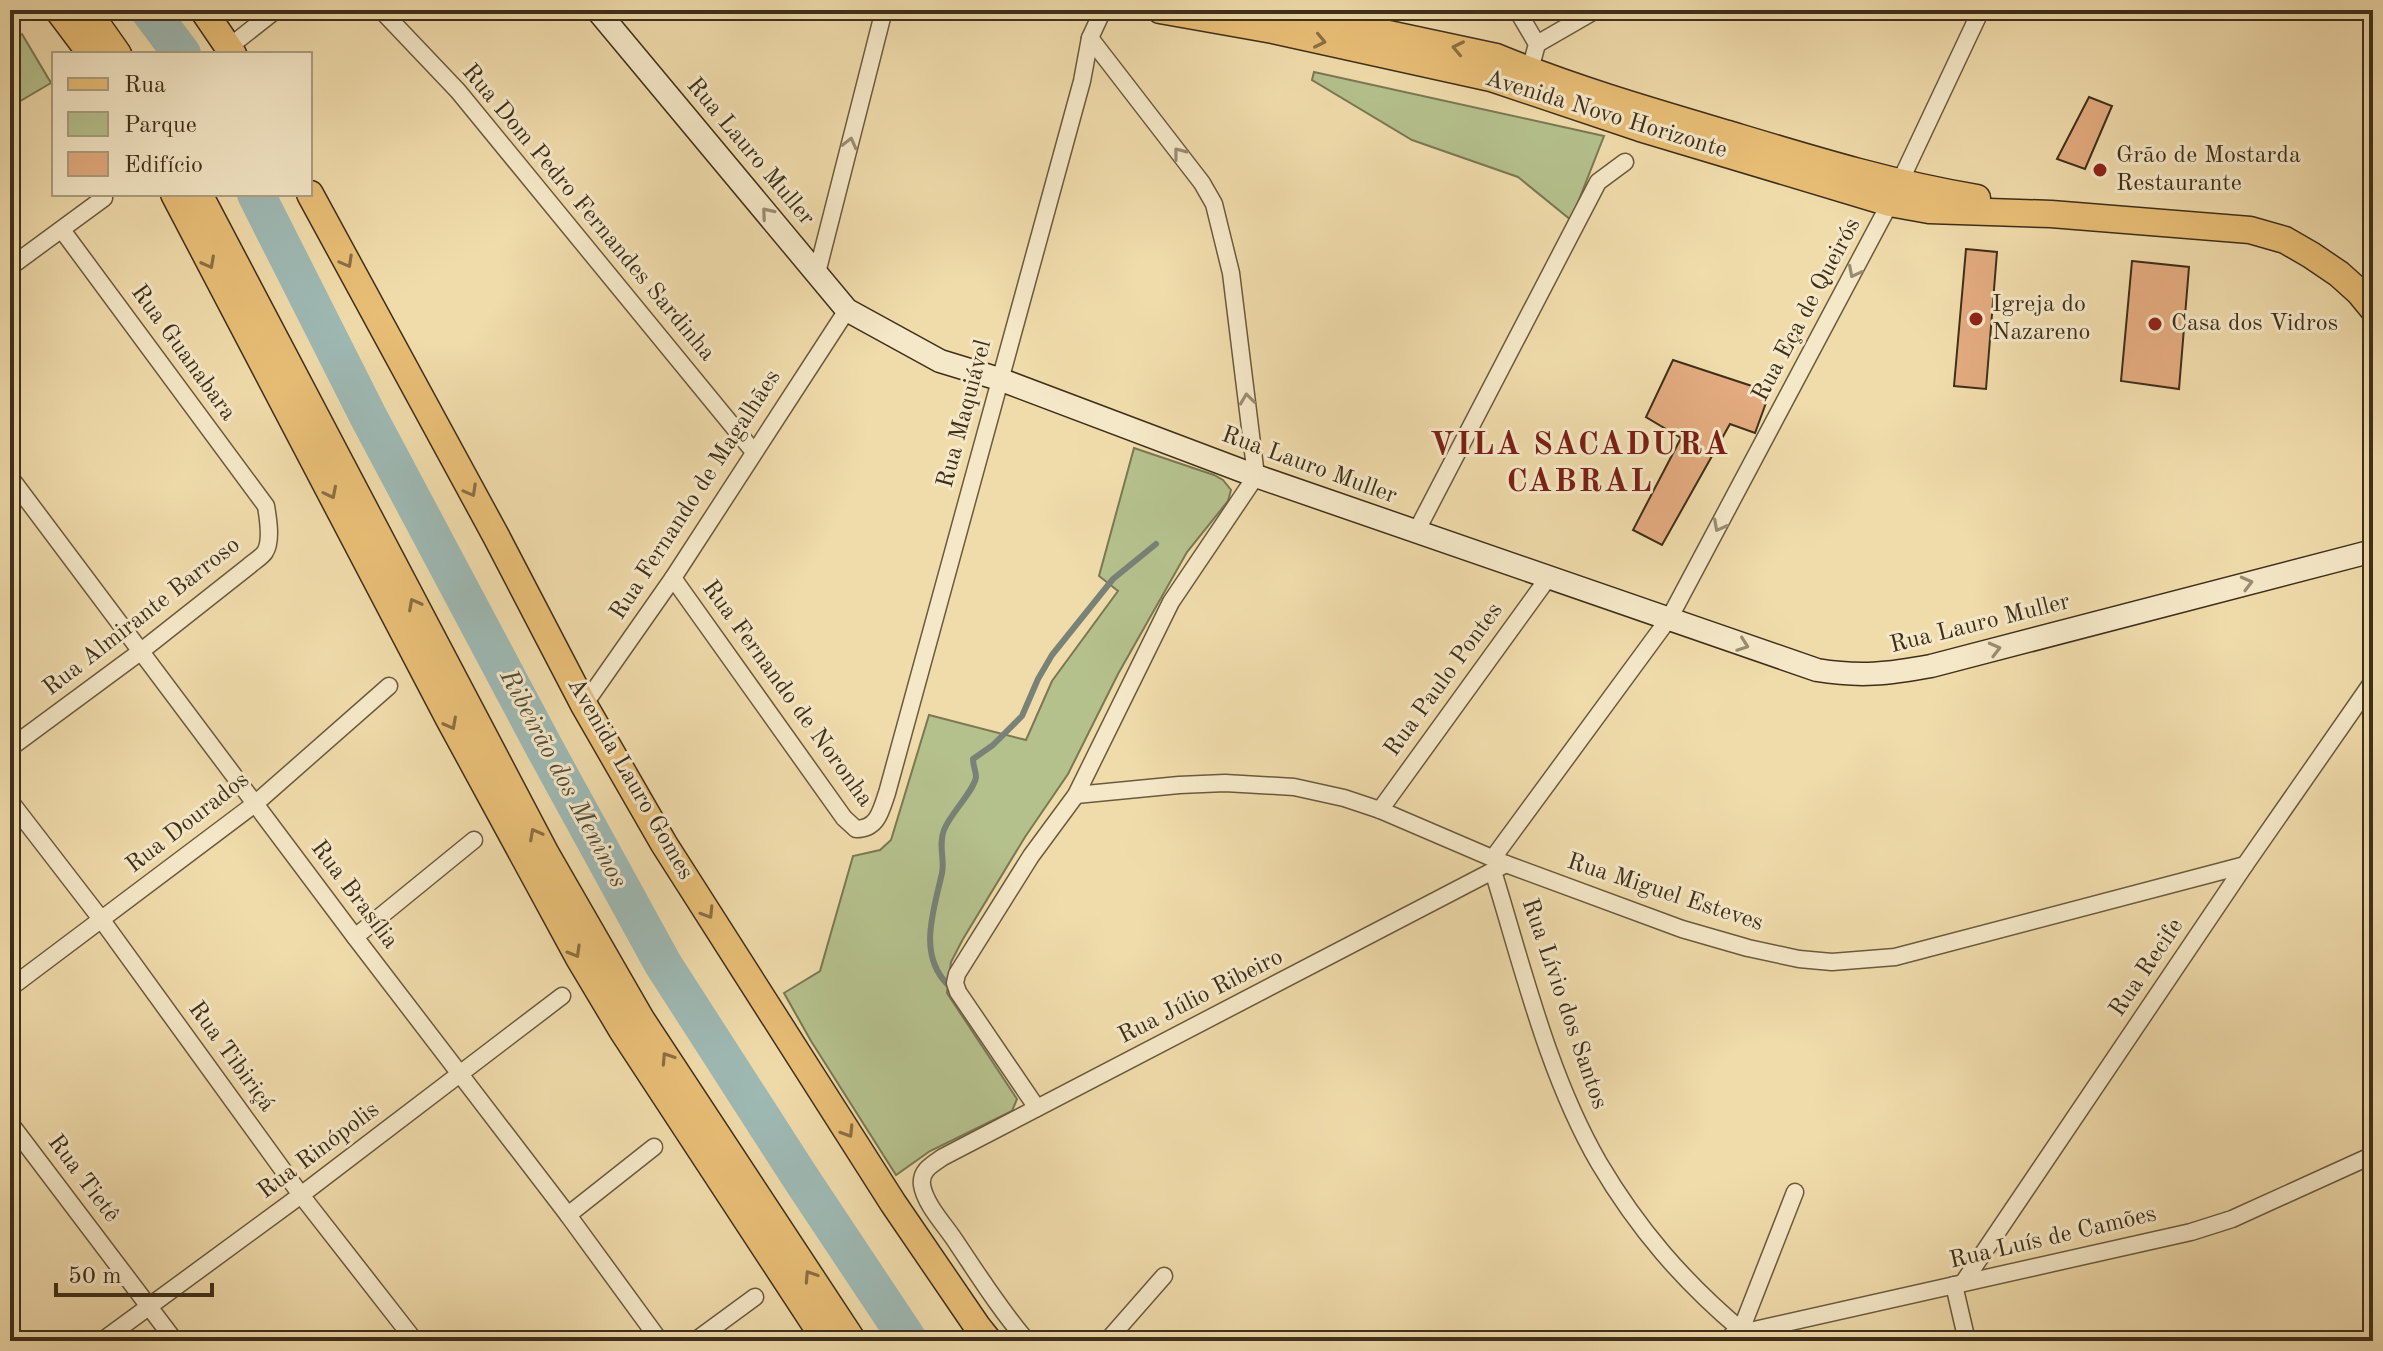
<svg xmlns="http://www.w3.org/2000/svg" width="2383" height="1351" viewBox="0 0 2383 1351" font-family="'Old Standard TT',serif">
  <rect width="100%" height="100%" fill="#f0dbab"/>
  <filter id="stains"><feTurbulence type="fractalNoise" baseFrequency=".0025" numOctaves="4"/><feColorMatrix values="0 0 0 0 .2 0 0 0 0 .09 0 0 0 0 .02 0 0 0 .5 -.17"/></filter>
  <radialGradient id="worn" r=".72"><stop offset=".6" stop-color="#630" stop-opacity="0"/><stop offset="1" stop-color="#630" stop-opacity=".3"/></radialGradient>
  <!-- green -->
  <g fill="#b5c18d" stroke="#7a7854" stroke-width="2">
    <path d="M22,34L51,83L10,107V41Z"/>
    <path d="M1314,72L1604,136L1571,220L1518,177L1412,140L1312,80Z"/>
    <path d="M1134,448L1214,475L1223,480L1231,490L1228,501L1187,552L1118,674L1068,774L1025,837L963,939L951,962L947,993L1017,1099L1012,1111L930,1151L896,1175L811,1041L784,993L820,971L853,856L880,850L891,840L929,715L1026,740L1052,681L1118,591L1099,576Z"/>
  </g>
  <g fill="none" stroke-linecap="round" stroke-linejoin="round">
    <!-- stream -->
    <path stroke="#788276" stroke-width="6" d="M948,985C917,954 934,910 942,873C945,859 938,845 944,830C950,814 974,791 976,777C976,771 973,766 973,759L993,745L1022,716L1038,679L1052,655L1113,579L1156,544"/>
    <!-- river -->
    <g stroke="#9eb9b4" stroke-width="38">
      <path d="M149,10L182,54"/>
      <path d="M256,194L368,416L544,747L663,964L800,1177L909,1341"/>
    </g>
  </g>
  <!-- building -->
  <g fill="#e3ab7f" stroke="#3e2f1a" stroke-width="2">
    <path d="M2089,97L2112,106L2085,169L2057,159Z"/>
    <path d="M1966,249L1997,252L1986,389L1954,386Z"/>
    <path d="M2132,261L2189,267L2179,389L2121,381Z"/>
    <path d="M1673,360L1770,392L1755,433L1730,424L1662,545L1633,530L1681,438L1646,417Z"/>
  </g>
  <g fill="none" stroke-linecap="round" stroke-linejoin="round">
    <!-- street casing -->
    <g stroke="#6a5a3e" stroke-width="19">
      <g id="street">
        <path d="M381,10L458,91L754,452"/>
        <path d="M1517,10L1537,44L1530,70"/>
        <path d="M1537,44L1596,10"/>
        <path d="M229,47L276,10"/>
        <path d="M10,267L104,198"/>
        <path d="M817,273L884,10"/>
        <path d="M10,477L355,937L568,1215L660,1341"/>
        <path d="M1416,532L1598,182L1625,162"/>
        <path d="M673,578L844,818L856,829C878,829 881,810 887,793L1082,81L1090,38L1103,10"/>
        <path d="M584,705L673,578L847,310"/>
        <path d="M10,748L140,652L249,566C253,562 262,557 265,552C272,541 268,518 266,506L62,230"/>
        <path d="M1076,795L1179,785L1225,783L1294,787L1344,798L1380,810L1506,864L1682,929L1748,948L1799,959L1832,962L1895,957L2245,865"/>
        <path d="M10,801L101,919L301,1195L415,1341"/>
        <path d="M1380,810L1548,578"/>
        <path d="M1493,858L1670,617L1890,203L1981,10"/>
        <path d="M1493,871C1523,968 1548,1075 1599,1163C1638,1229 1683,1281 1741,1330L1746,1332"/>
        <path d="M355,937L474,840"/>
        <path d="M10,988L256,803L389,686"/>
        <path d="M1037,1108L958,992L955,983L957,974L1031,856L1076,795L1171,602L1256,476L1231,273L1214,204L1202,183L1090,38"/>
        <path d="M10,1123L175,1341"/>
        <path d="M568,1215L654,1147"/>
        <path d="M1963,1283L2245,865L2373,681"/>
        <path d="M1954,1285L1967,1341"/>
        <path d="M1741,1330L1795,1192"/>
        <path d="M1732,1335L2191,1232L2232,1219L2373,1155"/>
        <path d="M102,1341L301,1195L562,996"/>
        <path d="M695,1341L755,1297"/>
        <path d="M1027,1341C1000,1310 977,1273 954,1239C944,1224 925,1204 922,1185C920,1170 933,1164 943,1157L1506,864"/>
        <path d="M1107,1341L1164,1276"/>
      </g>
    </g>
    <!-- secondary casing -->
    <g stroke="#3e2f1a" stroke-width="25">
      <path id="secondary" d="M597,10L847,310L940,361L999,379L1256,476L1817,670C1860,677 1888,674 1931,666L2373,551"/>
    </g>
    <!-- primary casing -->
    <g stroke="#3e2f1a" stroke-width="29">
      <g id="primary">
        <path d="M58,10L91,54"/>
        <path d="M87,10L118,54"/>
        <path d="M203,10L233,54"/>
        <path d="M1160,10L1273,30L1491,78L1640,128L1890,203L1929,210L2051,214L2250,230L2285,240L2311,255L2339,274L2359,292L2373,309"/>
        <path d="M1276,10L1496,57C1571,88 1650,111 1728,134C1811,159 1892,184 1977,198"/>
        <path d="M174,194L449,719L579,958L622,1030L826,1341"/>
        <path d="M199,194L546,854L641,1019L853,1341"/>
        <path d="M310,194L496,536L584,705L664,844L893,1203L977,1326L989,1341"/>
      </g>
    </g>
    <!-- street -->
    <use href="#street" stroke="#f5e8c8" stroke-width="16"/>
    <!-- secondary -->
    <use href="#secondary" stroke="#f5e8c8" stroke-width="22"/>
    <!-- primary -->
    <use href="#primary" stroke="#e8be76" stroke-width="26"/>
  </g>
  <!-- one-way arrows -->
  <defs><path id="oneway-chevron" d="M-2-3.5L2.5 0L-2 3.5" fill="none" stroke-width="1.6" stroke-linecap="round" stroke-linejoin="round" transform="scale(2)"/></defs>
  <g stroke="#8a6f43">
    <use href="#oneway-chevron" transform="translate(1320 41) rotate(12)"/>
    <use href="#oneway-chevron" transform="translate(1458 48) rotate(-168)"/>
    <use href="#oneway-chevron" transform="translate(347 262) rotate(61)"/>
    <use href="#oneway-chevron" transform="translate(209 263) rotate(62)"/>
    <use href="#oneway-chevron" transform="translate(471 491) rotate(61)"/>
    <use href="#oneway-chevron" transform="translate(331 493) rotate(63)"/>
    <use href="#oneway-chevron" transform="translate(414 604) rotate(-118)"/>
    <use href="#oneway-chevron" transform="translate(451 724) rotate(62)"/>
    <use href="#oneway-chevron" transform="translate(535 834) rotate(-118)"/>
    <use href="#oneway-chevron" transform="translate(708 913) rotate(58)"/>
    <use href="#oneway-chevron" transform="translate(575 952) rotate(60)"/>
    <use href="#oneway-chevron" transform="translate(667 1058) rotate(-123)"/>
    <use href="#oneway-chevron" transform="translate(848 1132) rotate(58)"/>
    <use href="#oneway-chevron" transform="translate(810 1276) rotate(-123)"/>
  </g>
  <g stroke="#9a8c71">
    <use href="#oneway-chevron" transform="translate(850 143) rotate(-76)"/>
    <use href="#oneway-chevron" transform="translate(1179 153) rotate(-128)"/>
    <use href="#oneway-chevron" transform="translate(767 213) rotate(-130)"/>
    <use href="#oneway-chevron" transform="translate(1854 272) rotate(117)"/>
    <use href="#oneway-chevron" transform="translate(1247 399) rotate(-97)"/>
    <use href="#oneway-chevron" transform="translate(1719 526) rotate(118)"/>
    <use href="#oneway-chevron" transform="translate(2247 583) rotate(-15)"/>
    <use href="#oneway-chevron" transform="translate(1743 645) rotate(20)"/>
    <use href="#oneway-chevron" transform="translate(1995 649) rotate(-15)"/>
  </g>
  <!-- markers -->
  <g fill="#8f2418" stroke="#f5e8c8" stroke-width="3">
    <circle cx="2100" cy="170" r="8"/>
    <circle cx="1976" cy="319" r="8"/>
    <circle cx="2155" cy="324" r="8"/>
  </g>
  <g text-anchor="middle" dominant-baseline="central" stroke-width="6" stroke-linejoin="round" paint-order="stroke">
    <!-- street labels -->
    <g font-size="24" fill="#3e2f1a" stroke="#f5e8c8">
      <text transform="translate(1606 115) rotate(17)">Avenida Novo Horizonte</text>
      <text transform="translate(750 152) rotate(50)">Rua Lauro Muller</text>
      <text transform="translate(588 213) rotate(50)">Rua Dom Pedro Fernandes Sardinha</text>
      <text transform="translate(1807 310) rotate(-62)">Rua Eça de Queirós</text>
      <text transform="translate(183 353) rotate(54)">Rua Guanabara</text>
      <text transform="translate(965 414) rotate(-75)">Rua Maquiável</text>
      <text transform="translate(1309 466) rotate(20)">Rua Lauro Muller</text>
      <text transform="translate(696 495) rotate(-57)">Rua Fernando de Magalhães</text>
      <text transform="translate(142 617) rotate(-38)">Rua Almirante Barroso</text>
      <text transform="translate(1980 624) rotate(-14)">Rua Lauro Muller</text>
      <text transform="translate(1444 680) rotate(-54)">Rua Paulo Pontes</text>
      <text transform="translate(787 694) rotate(54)">Rua Fernando de Noronha</text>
      <text transform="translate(630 779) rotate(60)">Avenida Lauro Gomes</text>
      <text transform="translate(188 823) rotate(-38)">Rua Dourados</text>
      <text transform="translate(1665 893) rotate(18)">Rua Miguel Esteves</text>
      <text transform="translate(354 895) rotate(53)">Rua Brasília</text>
      <text transform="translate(2147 968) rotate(-56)">Rua Recife</text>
      <text transform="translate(1201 997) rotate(-27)">Rua Júlio Ribeiro</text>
      <text transform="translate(1564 1004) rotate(71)">Rua Lívio dos Santos</text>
      <text transform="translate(231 1057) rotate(54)">Rua Tibiriçá</text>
      <text transform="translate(319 1151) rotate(-37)">Rua Rinópolis</text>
      <text transform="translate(83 1179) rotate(53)">Rua Tietê</text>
      <text transform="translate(2053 1238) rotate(-13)">Rua Luís de Camões</text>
    </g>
    <!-- poi labels -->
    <g font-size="24" fill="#3e2f1a" stroke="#f5e8c8" text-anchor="start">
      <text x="2116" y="156">Grão de Mostarda<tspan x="2116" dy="28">Restaurante</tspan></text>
      <text x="1992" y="305">Igreja do<tspan x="1992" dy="28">Nazareno</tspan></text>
      <text x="2171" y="324">Casa dos Vidros</text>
    </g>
    <!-- water labels -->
    <g font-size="26" font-style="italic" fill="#514b39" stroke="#f5e8c8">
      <text transform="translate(563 779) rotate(62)">Ribeirão dos Meninos</text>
    </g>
    <!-- district labels -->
    <g font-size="32" font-weight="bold" letter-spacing="2" fill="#7a1f14" stroke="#f5e8c8">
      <text x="1580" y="446">VILA SACADURA<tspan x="1580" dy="37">CABRAL</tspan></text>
    </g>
  </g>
  <!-- margin -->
  <rect width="2383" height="1351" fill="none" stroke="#f0dbab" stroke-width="40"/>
  <rect x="12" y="12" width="2359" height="1327" fill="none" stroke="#3e2f1a" stroke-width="4"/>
  <rect x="20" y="20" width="2343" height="1311" fill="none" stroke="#3e2f1a" stroke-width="2"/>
  <!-- legend -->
  <rect x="52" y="52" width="260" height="144" fill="#f5e8c8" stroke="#ac9e82" stroke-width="2"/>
  <rect x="68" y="78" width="40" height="12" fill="#e8be76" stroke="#ac9e82" stroke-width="2"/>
  <text x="124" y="92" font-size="24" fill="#3e2f1a">Rua</text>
  <rect x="68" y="112" width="40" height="24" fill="#b5c18d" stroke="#ac9e82" stroke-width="2"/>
  <text x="124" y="132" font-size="24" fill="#3e2f1a">Parque</text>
  <rect x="68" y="152" width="40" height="24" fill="#e3ab7f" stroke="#ac9e82" stroke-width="2"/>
  <text x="124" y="172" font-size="24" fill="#3e2f1a">Edifício</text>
  <!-- scale -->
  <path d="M56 1283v12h156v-12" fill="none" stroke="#3e2f1a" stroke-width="4"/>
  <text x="68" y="1283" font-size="24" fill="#3e2f1a" stroke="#f5e8c8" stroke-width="6" paint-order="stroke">50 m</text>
  <rect width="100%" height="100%" filter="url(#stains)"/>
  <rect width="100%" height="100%" fill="url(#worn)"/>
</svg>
